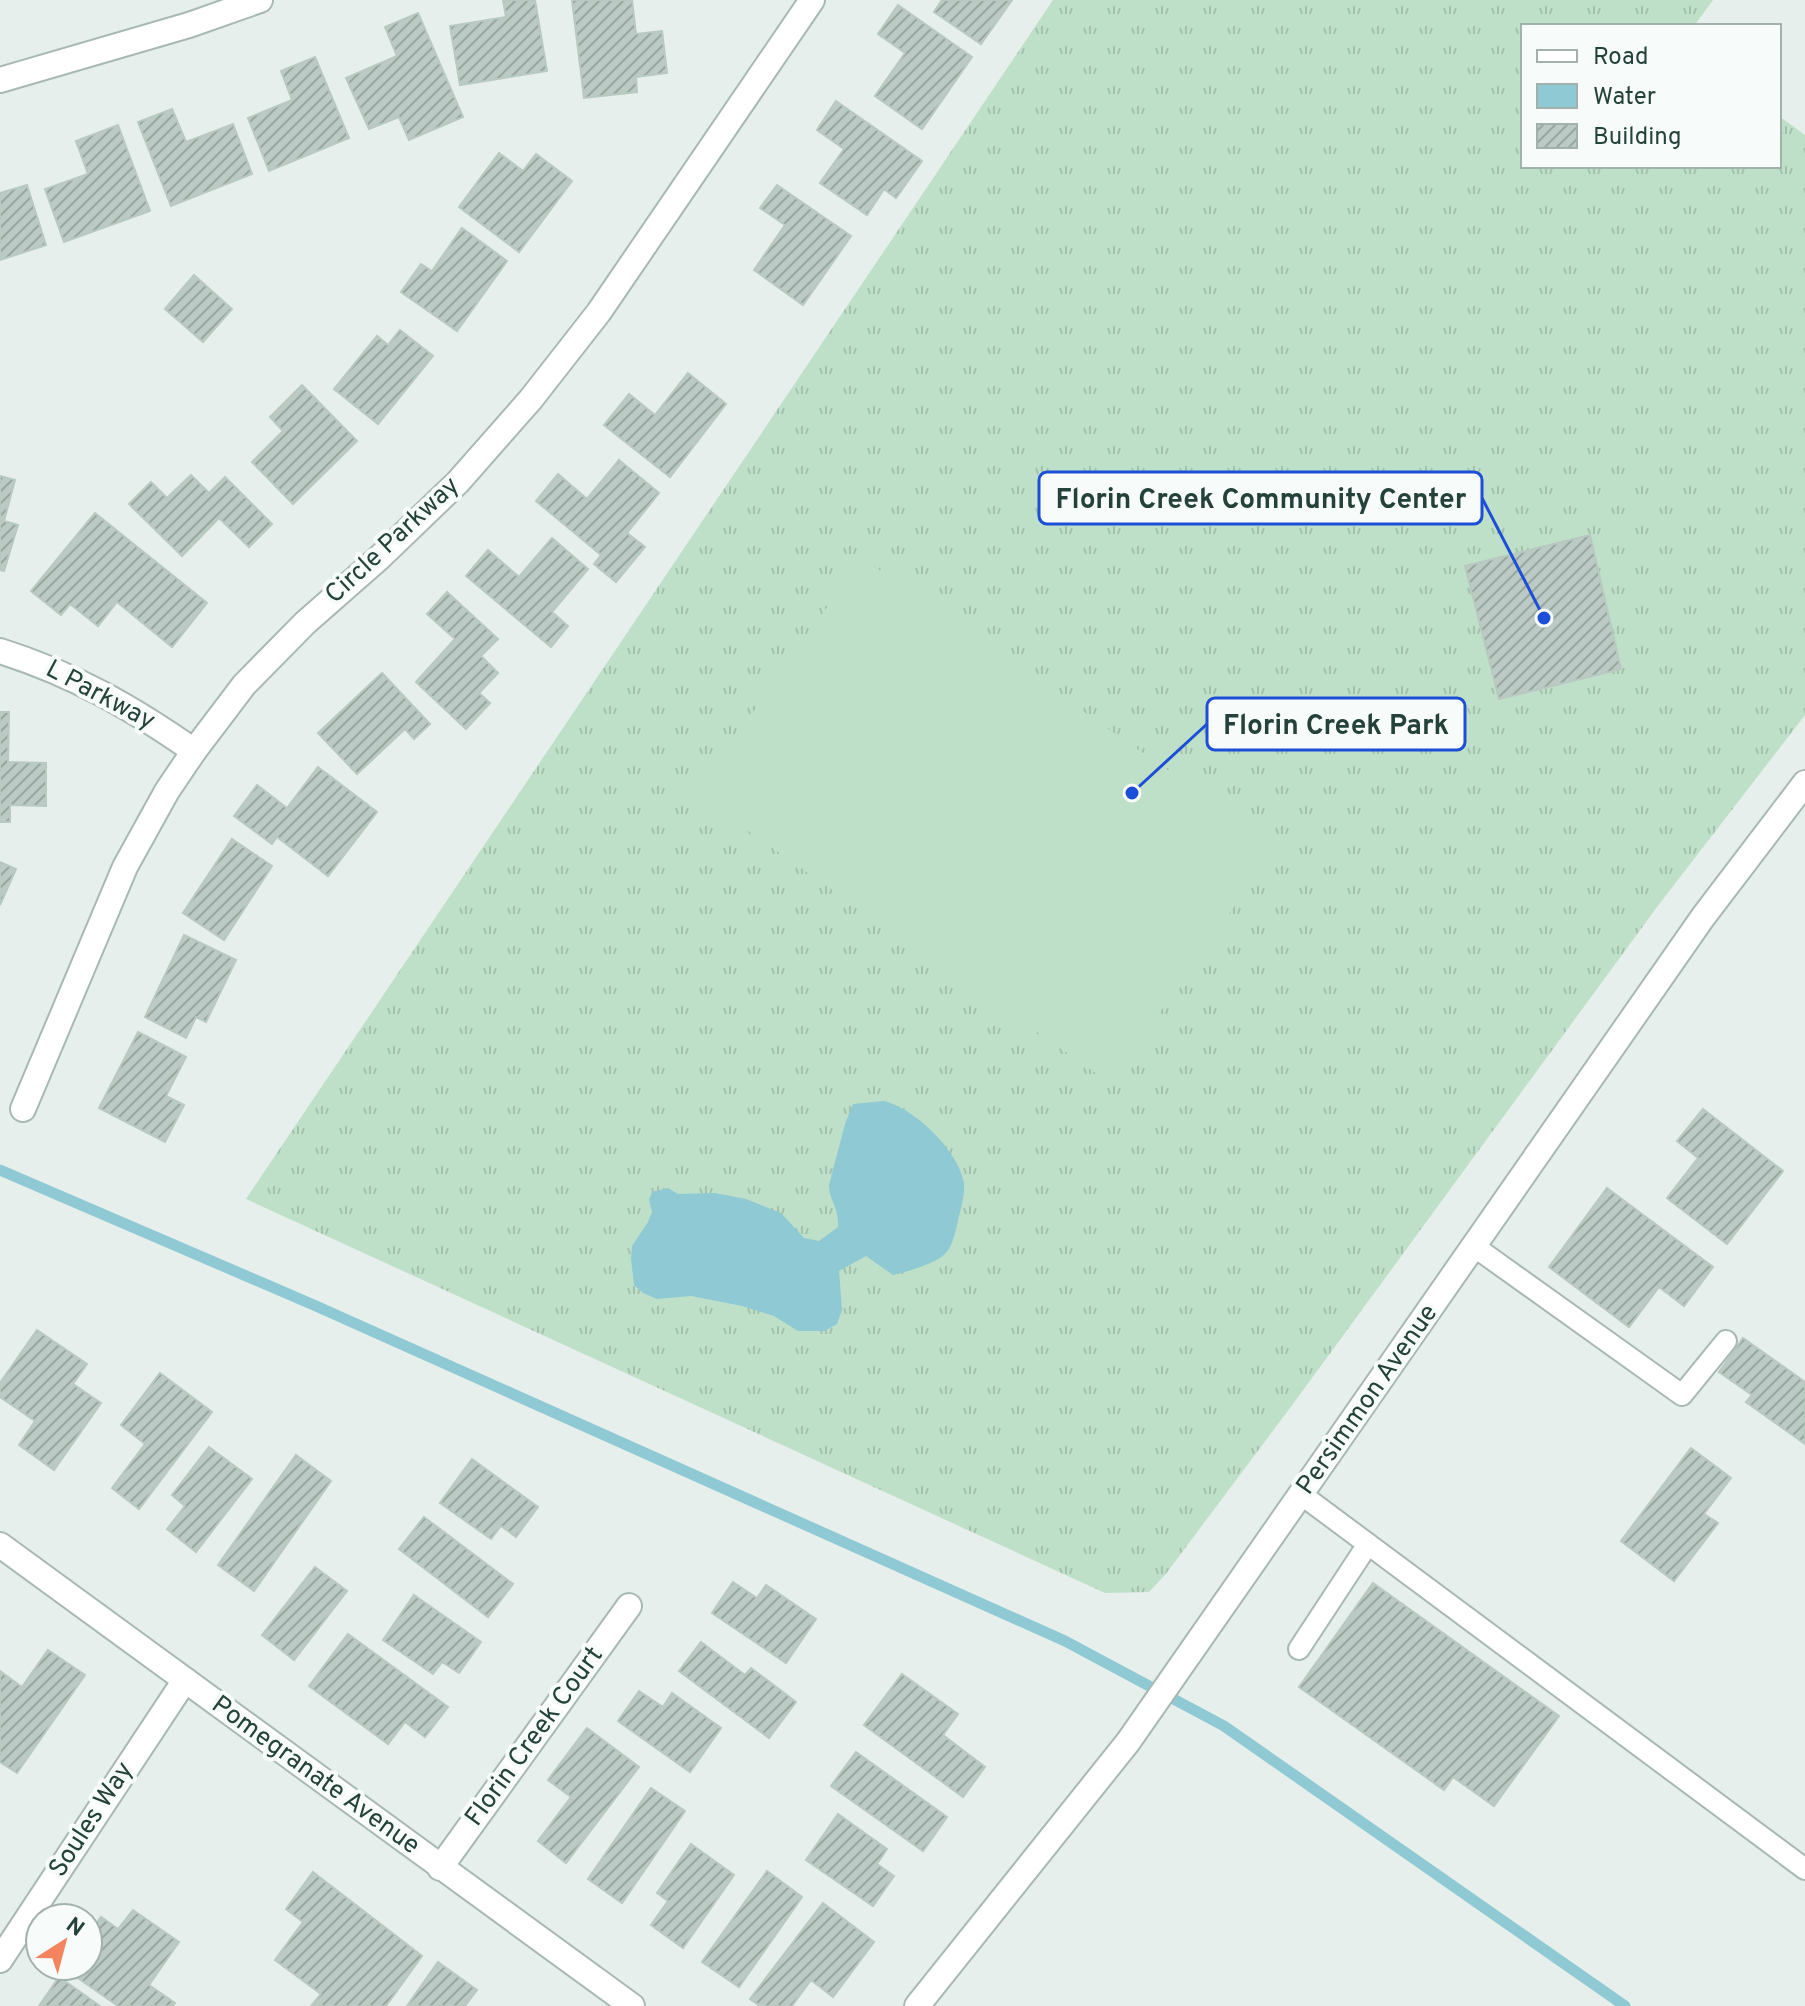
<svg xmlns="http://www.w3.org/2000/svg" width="1805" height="2006" viewBox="0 0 1805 2006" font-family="Overpass,sans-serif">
  <defs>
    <pattern id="grass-tufts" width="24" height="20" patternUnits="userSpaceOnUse" patternTransform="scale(2)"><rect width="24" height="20" fill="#bfe0c8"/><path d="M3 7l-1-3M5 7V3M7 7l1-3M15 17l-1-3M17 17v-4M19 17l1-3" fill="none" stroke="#a4c1ad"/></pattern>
    <pattern id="building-hatch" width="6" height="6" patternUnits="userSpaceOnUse" patternTransform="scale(2)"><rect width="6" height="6" fill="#bbcac4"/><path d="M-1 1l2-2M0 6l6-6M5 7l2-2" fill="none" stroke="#98a6a0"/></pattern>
  </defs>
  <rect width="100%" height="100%" fill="#e6efeb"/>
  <!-- grass -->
  <path fill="url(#grass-tufts)" d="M1053,0H1713L1694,26H1523V166H1779V116L1805,135V715L1657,907L1290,1408L1165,1575L1149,1592L1105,1593L246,1199Z"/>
  <!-- garden -->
  <path fill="#bfe0c8" d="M862,558L1277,846L1110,1083L695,794Z"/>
  <!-- water -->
  <path fill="#8ec9d4" d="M884,1101C914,1108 959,1151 964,1183C965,1194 961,1209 958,1220C956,1230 953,1246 945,1254C935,1264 906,1272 893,1275L866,1256L839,1271L842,1310L837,1324L825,1331H798L774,1316L742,1306L691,1296L657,1299L643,1293L634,1285L631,1259L632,1246L648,1222L652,1212L649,1200L652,1192L668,1188L678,1194L715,1193L746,1199L781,1213L804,1238L819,1241L838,1227C839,1206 829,1201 829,1185L845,1124L853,1104Z"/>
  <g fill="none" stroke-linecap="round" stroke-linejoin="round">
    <!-- stream -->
    <path stroke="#8ec9d4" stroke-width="11" d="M0,1170L316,1306L1065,1641L1224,1726L1625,2006"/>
  </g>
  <!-- building -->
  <g fill="url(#building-hatch)" stroke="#b8c9c2" stroke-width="2">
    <path d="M503,0H535L547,71L460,85L450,26L506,17Z"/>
    <path d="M572,0H632L636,34L662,31L667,73L636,77L637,92L584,98Z"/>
    <path d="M942,0H1012L981,44L934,12Z"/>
    <path d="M898,5L972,57L922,129L875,96L905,53L878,34Z"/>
    <path d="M418,13L463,117L409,140L399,117L369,129L346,78L397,56L385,27Z"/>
    <path d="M315,57L349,138L269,171L248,118L292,100L281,71Z"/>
    <path d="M836,101L922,161L896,198L884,189L867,215L820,183L844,149L817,130Z"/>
    <path d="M172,109L186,142L233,124L252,174L171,206L138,122Z"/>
    <path d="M118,125L150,211L64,242L45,189L88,174L76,141Z"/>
    <path d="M499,153L523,171L536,154L572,181L519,252L459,207Z"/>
    <path d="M27,185L46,245L0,260V193Z"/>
    <path d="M777,185L851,236L803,305L754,270L785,225L760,208Z"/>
    <path d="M462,228L507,261L457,331L401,292L421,264L432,271Z"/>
    <path d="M194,275L232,309L203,342L165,309Z"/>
    <path d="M400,330L433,356L378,424L334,389L377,336L388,345Z"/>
    <path d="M688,373L726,404L670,477L604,425L629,394L655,415Z"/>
    <path d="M302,385L357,441L293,504L252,462L283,431L270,417Z"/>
    <path d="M619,460L659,493L627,533L645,547L616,582L594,564L601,555L536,501L558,474L587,499Z"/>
    <path d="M191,475L209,493L225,477L272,524L249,547L219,518L182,556L129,504L151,482L167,498Z"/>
    <path d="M0,476L15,480L4,521L18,525L4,571L0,570Z"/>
    <path d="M95,513L207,603L172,647L117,602L98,626L70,604L61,615L31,591Z"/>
    <path d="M1590,535L1621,669L1499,699L1465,566Z"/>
    <path d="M552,538L588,569L552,612L568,626L551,647L466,576L488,550L519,577Z"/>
    <path d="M447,592L498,639L481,656L498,673L479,693L490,703L466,729L416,682L455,639L427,614Z"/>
    <path d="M382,673L430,724L414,739L405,729L357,774L318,733Z"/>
    <path d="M0,712H9L8,762L46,763V806L10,805V822H0Z"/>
    <path d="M318,767L377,812L328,876L277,837L272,844L234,816L257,785L287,808Z"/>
    <path d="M232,839L272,866L224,940L183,913Z"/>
    <path d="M0,862L16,869L0,905Z"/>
    <path d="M184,935L236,960L206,1022L196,1017L186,1038L145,1017Z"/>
    <path d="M138,1032L186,1057L166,1096L184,1105L165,1142L99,1108Z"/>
    <path d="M1703,1109L1783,1171L1727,1244L1667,1198L1698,1158L1677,1141Z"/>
    <path d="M1607,1188L1713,1267L1684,1306L1659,1287L1629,1327L1549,1267Z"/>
    <path d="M37,1330L87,1364L73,1384L101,1403L54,1470L19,1445L35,1421L0,1397V1383Z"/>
    <path d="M1743,1338L1805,1382V1444L1746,1402L1752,1395L1719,1372Z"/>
    <path d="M160,1373L212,1412L139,1509L112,1488L145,1444L121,1425Z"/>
    <path d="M209,1447L252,1479L196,1552L167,1529L185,1506L172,1495Z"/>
    <path d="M1691,1448L1731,1478L1704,1514L1718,1523L1674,1581L1621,1541Z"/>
    <path d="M296,1455L331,1481L254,1591L218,1565Z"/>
    <path d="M472,1459L538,1507L516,1537L501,1526L491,1539L440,1503Z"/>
    <path d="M424,1517L513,1584L488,1617L399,1549Z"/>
    <path d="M315,1567L347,1591L294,1660L262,1635Z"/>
    <path d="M733,1582L757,1598L766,1585L816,1619L786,1663L712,1613Z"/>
    <path d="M1373,1583L1559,1716L1494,1806L1453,1777L1444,1790L1299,1687Z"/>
    <path d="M414,1595L481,1642L459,1673L442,1662L433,1674L383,1640Z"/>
    <path d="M348,1634L448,1707L425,1737L405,1722L388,1744L309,1686Z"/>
    <path d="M701,1642L745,1675L751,1668L796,1702L769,1738L679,1671Z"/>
    <path d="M48,1650L85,1675L17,1773L0,1762V1671L22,1687Z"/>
    <path d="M902,1674L958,1714L943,1735L985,1767L963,1797L864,1725Z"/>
    <path d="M639,1691L663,1707L672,1693L721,1728L690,1772L618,1721Z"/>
    <path d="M587,1728L639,1767L566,1863L538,1841L571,1797L548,1780Z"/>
    <path d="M856,1752L947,1817L923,1851L831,1786Z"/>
    <path d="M651,1788L685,1811L622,1903L588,1879Z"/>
    <path d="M838,1814L887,1849L877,1864L894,1876L873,1906L806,1860Z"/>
    <path d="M691,1844L734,1875L683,1948L651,1925L668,1901L657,1893Z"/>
    <path d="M767,1871L802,1897L739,1987L702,1962Z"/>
    <path d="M313,1872L422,1956L386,2006H311L321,1994L275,1960L303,1922L286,1909Z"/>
    <path d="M823,1903L874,1942L833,1997L811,1980L792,2006H760L750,1999Z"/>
    <path d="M133,1910L179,1942L149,1985L175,2003L173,2006H118L65,1969L67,1966H88V1936L101,1917L118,1929Z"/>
    <path d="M438,1962L477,1990L465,2006H407Z"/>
    <path d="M59,1977L100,2006H39Z"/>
  </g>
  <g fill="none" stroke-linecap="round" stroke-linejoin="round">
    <!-- service casing -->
    <g stroke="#a8b8b2" stroke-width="24">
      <g id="service">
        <path d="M1475,1247L1682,1395L1726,1341"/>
        <path d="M1302,1495L1805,1869"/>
        <path d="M1299,1649L1368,1544"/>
      </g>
    </g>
    <!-- minor casing -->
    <g stroke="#a8b8b2" stroke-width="28">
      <g id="minor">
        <path d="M0,80L189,25L260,0"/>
        <path d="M0,651C73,674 131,707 194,751"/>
        <path d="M23,1109L125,867L167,791L194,751L244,685L305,623L379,558L458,482L531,399L599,312L812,0"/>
        <path d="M0,1545L632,2006"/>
        <path d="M440,1868L629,1606"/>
        <path d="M0,1960L185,1680"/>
        <path d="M917,2006L1128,1742L1703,917L1805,783"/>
      </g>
    </g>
    <!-- service -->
    <use href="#service" stroke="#fff" stroke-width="20"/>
    <!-- minor -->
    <use href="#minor" stroke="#fff" stroke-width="24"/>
  </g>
  <g text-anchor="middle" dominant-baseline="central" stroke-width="8" stroke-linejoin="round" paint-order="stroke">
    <!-- street labels -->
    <g font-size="26" fill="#24423a" stroke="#f7fbf9">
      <text transform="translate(393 541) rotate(-43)">Circle Parkway</text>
      <text transform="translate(100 696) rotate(28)">L Parkway</text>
      <text transform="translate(1368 1400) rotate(-55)">Persimmon Avenue</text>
      <text transform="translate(535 1737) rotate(-54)">Florin Creek Court</text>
      <text transform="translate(315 1776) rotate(36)">Pomegranate Avenue</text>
      <text transform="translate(92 1820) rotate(-57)">Soules Way</text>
    </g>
  </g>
  <!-- callouts -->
  <path fill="none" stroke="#1d4ed8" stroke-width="3" d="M1544 618L1482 498M1132 793L1207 724"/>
  <g fill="#1d4ed8" stroke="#f7fbf9" stroke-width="3">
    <circle cx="1544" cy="618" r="8"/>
    <circle cx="1132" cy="793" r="8"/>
  </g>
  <g fill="#f7fbf9" stroke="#1d4ed8" stroke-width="3">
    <rect x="1039" y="472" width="443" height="52" rx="8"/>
    <rect x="1207" y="698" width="258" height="52" rx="8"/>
  </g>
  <g font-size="28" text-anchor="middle" font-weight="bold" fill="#24423a">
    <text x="1261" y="508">Florin Creek Community Center</text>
    <text x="1336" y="734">Florin Creek Park</text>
  </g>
  <!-- legend -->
  <rect x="1521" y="24" width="260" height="144" fill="#f7fbf9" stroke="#a3b1ad" stroke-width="2"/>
  <rect x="1537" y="50" width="40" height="12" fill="#ffffff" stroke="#a3b1ad" stroke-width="2"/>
  <text x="1593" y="64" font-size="24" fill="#24423a">Road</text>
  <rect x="1537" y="84" width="40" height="24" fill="#8ec9d4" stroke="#a3b1ad" stroke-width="2"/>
  <text x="1593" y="104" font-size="24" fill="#24423a">Water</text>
  <rect x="1537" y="124" width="40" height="24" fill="url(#building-hatch)" stroke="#a3b1ad" stroke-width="2"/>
  <text x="1593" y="144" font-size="24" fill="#24423a">Building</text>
  <!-- north arrow -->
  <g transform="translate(64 1942) rotate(36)"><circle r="38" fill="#f7fbf9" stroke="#a3b1ad" stroke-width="2"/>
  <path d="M0-6L14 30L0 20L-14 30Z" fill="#f4845f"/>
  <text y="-12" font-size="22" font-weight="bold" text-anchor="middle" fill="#24423a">N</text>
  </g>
</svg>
